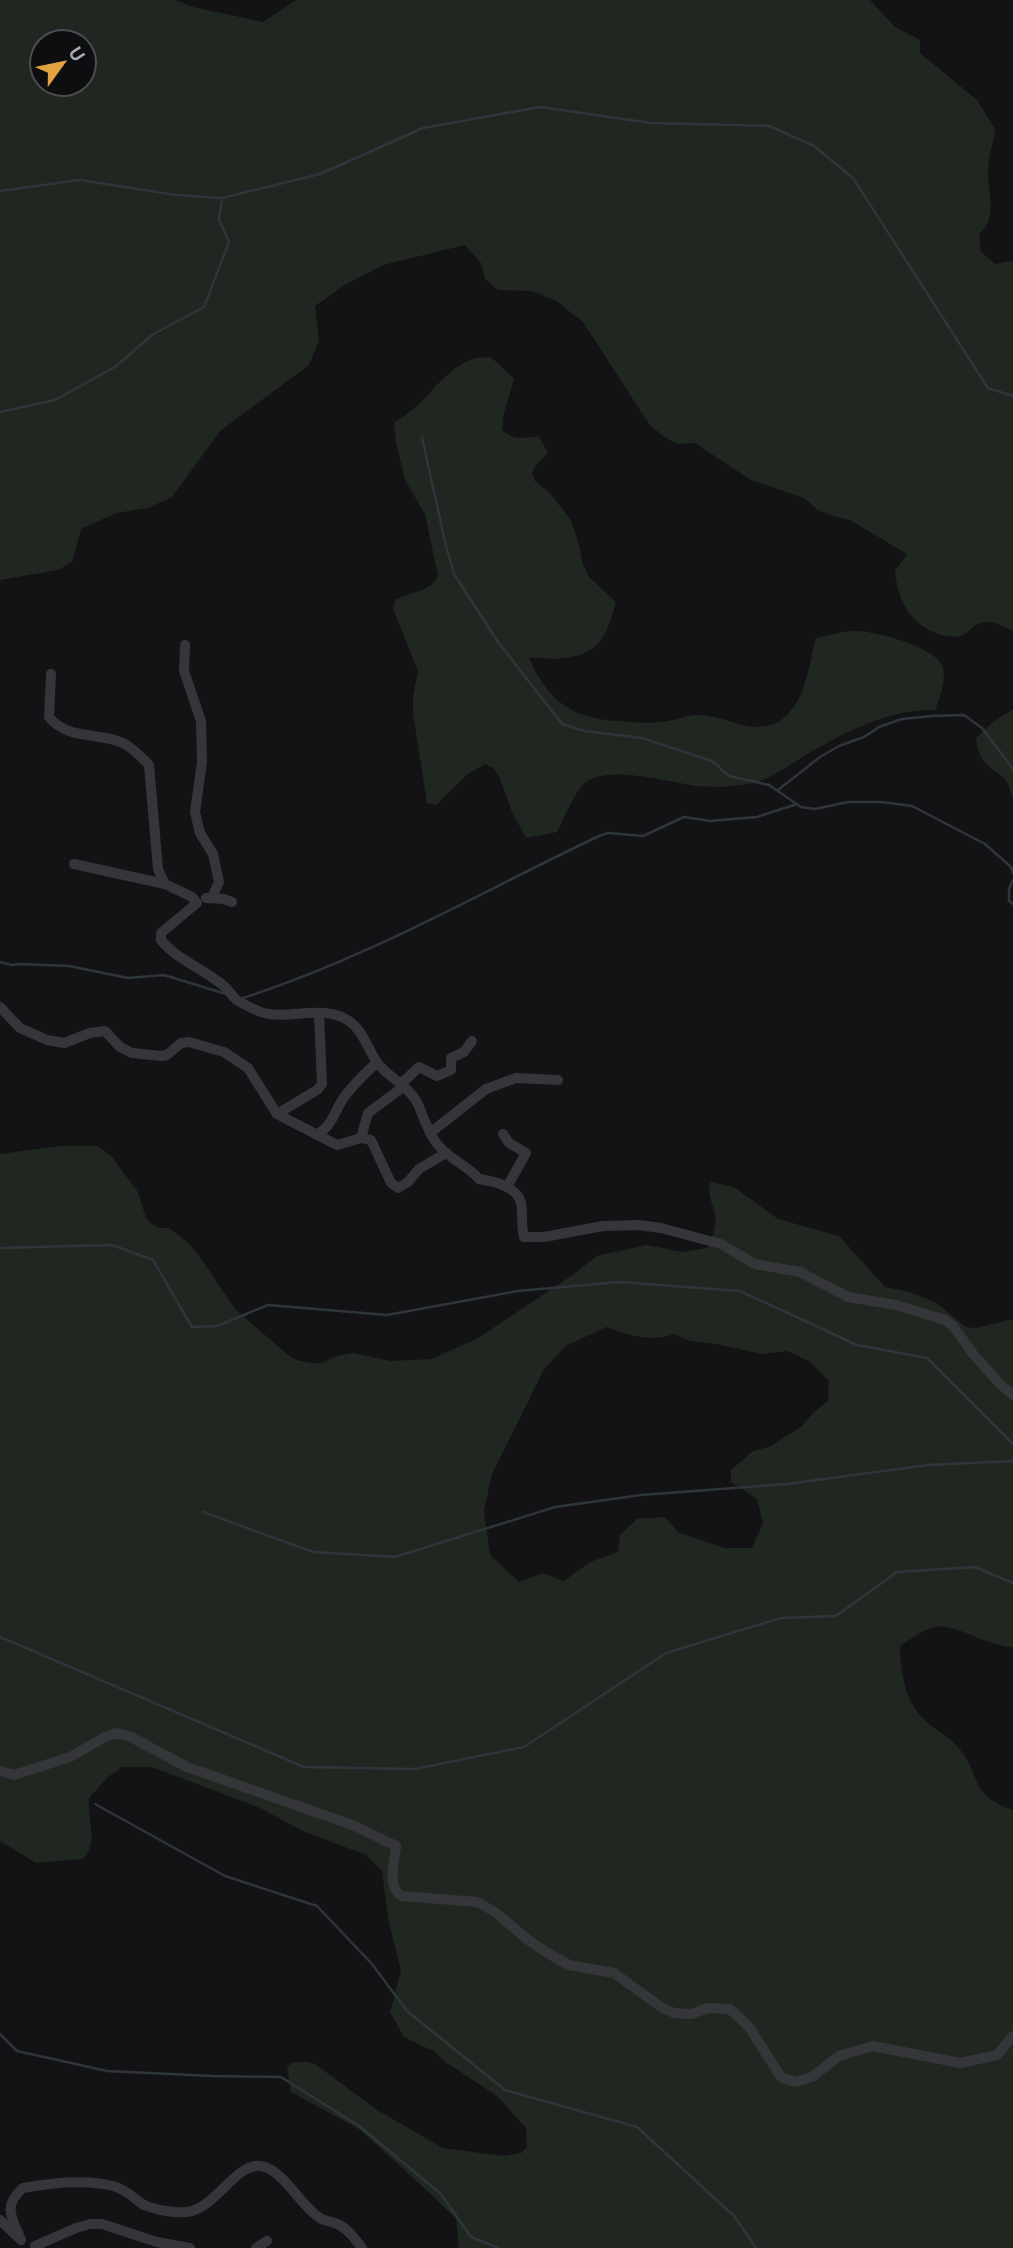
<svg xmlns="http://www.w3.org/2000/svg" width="1013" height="2248" viewBox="0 0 1013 2248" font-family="Ubuntu,sans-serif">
  <rect width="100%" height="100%" fill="#131315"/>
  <!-- green -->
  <g fill="#202720" fill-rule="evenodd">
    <path d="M0,0H176L193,7L263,22L296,0H870L895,27L920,40V53L977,100L995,129C994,142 989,153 988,167C986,189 1000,216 979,234L981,252L995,264L1013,261V631C999,624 986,617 973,627C969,631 965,635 959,636C951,638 940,635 933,632C908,621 897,596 895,571L907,554L850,520L833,516L818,510L804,498L751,480L695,443L677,444L663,436L650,425L640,410L583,322L556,301L532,291L498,290L485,279L481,263L465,245L383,265L343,286L315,306L319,340L309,365L220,431L172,497L148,508L116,513L81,529L72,562L58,570L0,580ZM42,42H84V84H42Z"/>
    <path d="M491,357L514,379L504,413L502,430C514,441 524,438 539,436L548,453L536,465L532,473L535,481L549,492L571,520L579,545L582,562L589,577L616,602C605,639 601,655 557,659C548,659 539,657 529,658C548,701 572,719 619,721C633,722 646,724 661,722C674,721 686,715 698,715C723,713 753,739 781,720C805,704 809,665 816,638C828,636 841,631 854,631C873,630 937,647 943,667C946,680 940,698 935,710C889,709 845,732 806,755C793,763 779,773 765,779C745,787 717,788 696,786C668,782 609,765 586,782C576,789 563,820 557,832L526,838L512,812L499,776L493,768L485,764L468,774L436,805L427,803L413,713V696L418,671L393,609L395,600C410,592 431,592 438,576L425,514L405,480L396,442L394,422C424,408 439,373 470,360C476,357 484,358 491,357Z"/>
    <path d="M1013,709V799C1011,793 1008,782 1004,778C986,763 980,765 976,738L993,722Z"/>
    <path d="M60,1146H98L112,1157L138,1192L146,1218L152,1224L160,1228H169L187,1242L198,1254L235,1309L288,1355L296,1360L312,1363H321L337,1356L354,1353L390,1361L432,1359L478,1338L571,1276L597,1256L647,1245L682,1252L708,1248C712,1238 717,1226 715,1215C713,1202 706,1196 711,1182L734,1187L778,1219L839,1236L885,1287L910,1292L935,1302L966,1327L976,1328L1013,1319V1647C987,1647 954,1622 934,1627C922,1630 911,1639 900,1646C901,1676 905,1704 929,1724C939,1732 951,1739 959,1748C982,1777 968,1794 1013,1810V2248H459L456,2219L422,2186L359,2129L291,2092L287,2067L293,2062H307L315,2064L377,2110L443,2148L503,2156L521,2153L527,2147L526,2128L497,2096L444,2061L435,2052L404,2037L390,2012L401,1971L389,1923L382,1871L366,1855L303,1831L258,1807L152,1767H122L108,1777L89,1798C87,1820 99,1841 83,1859L36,1863L0,1841V1154ZM606,1327C630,1335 650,1343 674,1334L690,1341L717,1344L762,1354L787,1351L809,1361L829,1381L828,1401L813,1413L801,1427L769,1447L753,1451L731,1470V1482L757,1499L763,1523L752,1548H724L678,1532L665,1517L637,1519L620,1535L618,1552L590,1562L564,1581L543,1573L519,1582L490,1555L484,1510L492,1474L544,1369L566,1346Z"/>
  </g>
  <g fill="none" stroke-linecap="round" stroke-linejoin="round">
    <!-- stream -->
    <g stroke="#2e363c" stroke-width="2.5">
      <path d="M0,191L80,180L176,195L222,198L320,174L423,128L540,107L651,123L769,126L814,146L853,178L988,388L1013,396"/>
      <path d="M0,412L55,400L115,367L152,335L204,307L229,242L219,220L222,198"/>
      <path d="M422,437L445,542L454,574L498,642L562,724L585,731L642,738L712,761L729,776L769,785L801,807L815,809L848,802H881L912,806L985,844L1011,867L1013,873"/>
      <path d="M778,790L820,757L839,746L864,737L879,727L902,719L932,716L964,715L982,728L1013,769"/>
      <path d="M1013,880L1009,889V901L1013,904"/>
      <path d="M0,962L12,965L21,964L69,966L128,978L164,975L226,994"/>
      <path d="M243,998C368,958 481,892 599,836L608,833L643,836L684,817L710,821L757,817L797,804"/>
      <path d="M0,1248L112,1245L153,1260L192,1327L217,1326L268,1305L387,1315L518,1291L619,1282L740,1291L857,1345L927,1358L1013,1444"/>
      <path d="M203,1512L313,1552L395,1557L555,1507L641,1495L787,1484L928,1465L1013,1461"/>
      <path d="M0,1637L304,1767L415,1769L524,1747L666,1653L781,1618L836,1616L897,1572L975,1567L1013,1583"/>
      <path d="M95,1804L225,1876L317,1906L372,1964L407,2011L505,2090L637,2127L734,2216L756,2248"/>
      <path d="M0,2034L17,2051L107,2071L212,2076L281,2077L359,2126L441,2194L471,2237L498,2248"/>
    </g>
    <!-- street -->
    <g stroke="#353639" stroke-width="10">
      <path d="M185,645L184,671L201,721L202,762L195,812L200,833L213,854L219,882L212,897"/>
      <path d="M51,674L49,717C67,740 98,732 123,743C133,748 141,757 149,765L158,869L165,884L192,897L197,903L161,933V940C178,961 205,969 225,987C231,992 233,999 240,1002C249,1007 259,1013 269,1014C294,1018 326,1005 349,1021C364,1031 368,1051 379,1065C390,1078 408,1086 417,1102C424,1117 427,1132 438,1145C449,1159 467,1165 479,1179C493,1181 517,1186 521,1203C523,1214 521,1226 524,1237H544L603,1226L639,1225L661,1228L721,1244L755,1264L800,1272L848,1297L896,1305L945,1320L953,1326L973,1354L999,1383L1013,1395"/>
      <path d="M74,864L165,884"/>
      <path d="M206,898L224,899L232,902"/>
      <path d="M0,1007L20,1028L47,1040L64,1043L90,1033L105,1031L120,1047L132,1053L162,1056L167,1055L181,1043L189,1042L224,1052L248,1068L277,1114L337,1145L361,1138L371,1140L391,1183L398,1188L408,1182L419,1169L446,1153"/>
      <path d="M401,1084L419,1067L437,1076L451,1070V1058L464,1052L472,1041"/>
      <path d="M277,1114L317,1090L322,1084L319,1014"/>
      <path d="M430,1133L486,1089L516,1078L558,1080"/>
      <path d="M318,1134C331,1126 334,1114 341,1102C350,1087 365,1074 377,1062"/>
      <path d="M503,1134L509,1143L526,1153L507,1187"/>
      <path d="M361,1138L368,1113L403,1087"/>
      <path d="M0,1771L14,1775L70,1757L105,1737L117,1733L129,1736L187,1767L355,1826L396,1846C395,1862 386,1887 402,1896L477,1902L495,1912L527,1939L549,1954L569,1965L614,1973L661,2007L674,2013L691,2014L708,2008L730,2009L749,2027L781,2077L795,2082L812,2077L839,2056L873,2046L960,2063L997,2055L1013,2036"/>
      <path d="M0,2220L18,2237"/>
      <path d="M21,2240C12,2218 2,2206 23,2188C51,2183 85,2179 113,2186C130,2191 133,2199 144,2205C156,2210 174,2213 186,2212C215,2210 236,2162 261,2166C283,2169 301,2207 320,2218C324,2221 330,2221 335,2223C348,2228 354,2238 362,2248"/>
      <path d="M35,2246L76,2228L90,2224H102L157,2242L190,2248"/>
      <path d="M256,2248L267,2241"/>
    </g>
  </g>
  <!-- north arrow -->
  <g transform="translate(63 63) rotate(57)"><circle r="33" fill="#0e0e10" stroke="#4b4d52" stroke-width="2"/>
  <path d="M0-5L12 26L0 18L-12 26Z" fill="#e0a340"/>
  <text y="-10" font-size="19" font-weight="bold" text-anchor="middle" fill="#a6abb4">U</text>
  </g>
</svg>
